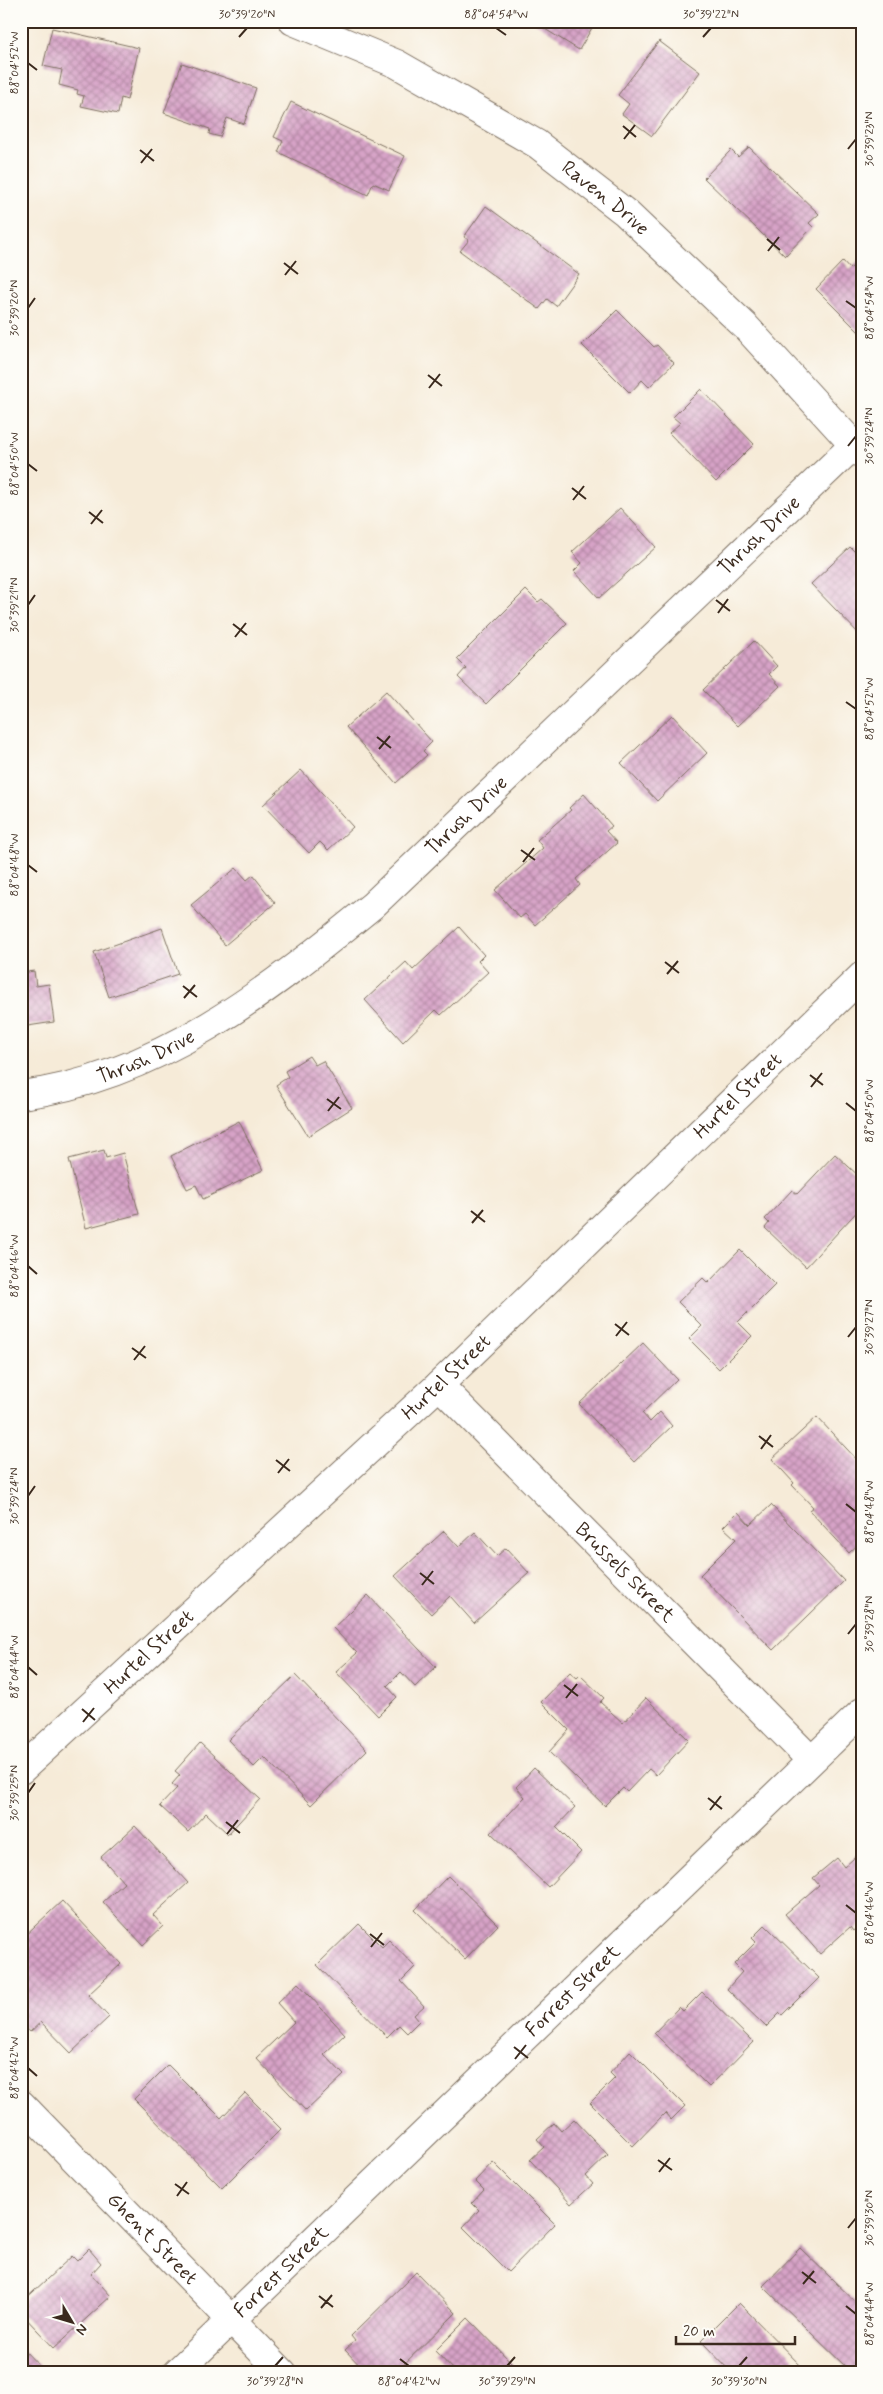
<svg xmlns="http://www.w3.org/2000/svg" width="883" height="2394" viewBox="0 0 883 2394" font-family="Mynerve,sans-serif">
  <defs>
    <pattern id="building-cross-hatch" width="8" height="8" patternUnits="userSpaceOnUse" patternTransform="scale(1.25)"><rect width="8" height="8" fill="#d7a3c7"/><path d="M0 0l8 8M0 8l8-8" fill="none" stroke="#b085a1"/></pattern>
  </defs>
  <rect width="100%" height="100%" fill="#fdfcf7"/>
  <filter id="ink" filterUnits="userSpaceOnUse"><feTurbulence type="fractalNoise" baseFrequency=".02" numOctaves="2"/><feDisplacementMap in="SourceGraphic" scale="10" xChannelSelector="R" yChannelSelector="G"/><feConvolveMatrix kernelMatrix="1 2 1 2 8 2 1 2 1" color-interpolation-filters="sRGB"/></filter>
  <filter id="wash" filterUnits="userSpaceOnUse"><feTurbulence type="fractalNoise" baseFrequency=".0096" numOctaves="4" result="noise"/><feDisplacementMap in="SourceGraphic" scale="20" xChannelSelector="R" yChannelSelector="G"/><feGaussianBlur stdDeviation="1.12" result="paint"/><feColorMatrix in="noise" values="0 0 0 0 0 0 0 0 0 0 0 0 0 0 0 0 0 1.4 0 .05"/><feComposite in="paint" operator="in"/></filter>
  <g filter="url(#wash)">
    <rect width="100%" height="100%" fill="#f6ebd8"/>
    <g id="blocks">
      <!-- building -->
      <g fill="url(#building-cross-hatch)">
        <path d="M532,21H596L579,50Z"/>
        <path d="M52,28L139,48L127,100L121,98L118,114L81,106L84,96L77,94L78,90L59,85L62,70L43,66Z"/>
        <path d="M659,41L700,72L652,136L622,114L629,104L618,95Z"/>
        <path d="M182,63L256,88L244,124L227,118L220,137L209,134L210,129L164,113Z"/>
        <path d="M291,102L405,156L389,190L373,183L368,195L278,152L283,141L274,137Z"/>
        <path d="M749,147L819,214L809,223L813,227L785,256L704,178L731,150L738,157Z"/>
        <path d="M486,206L579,274L556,306L547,299L539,309L460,251L469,240L464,237Z"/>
        <path d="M860,259L862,261V335L816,289L843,261L850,269Z"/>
        <path d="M617,310L654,347L657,345L674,363L649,387L642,380L630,393L582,345Z"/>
        <path d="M701,389L754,444L716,482L669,433L680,423L673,417Z"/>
        <path d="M620,508L656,547L599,598L574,571L582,563L572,552Z"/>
        <path d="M850,547L862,559V637L811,584Z"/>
        <path d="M526,590L538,602L542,599L567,623L486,704L458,677L466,668L457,659Z"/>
        <path d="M754,641L777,666L769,674L780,686L738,726L703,690Z"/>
        <path d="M386,691L432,742L423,751L427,755L396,783L346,727Z"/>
        <path d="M672,715L707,753L657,801L621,763Z"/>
        <path d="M301,770L353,827L328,850L320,842L309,853L263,805Z"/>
        <path d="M584,794L612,826L606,831L617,843L576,879L580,885L535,925L525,914L520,918L495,890L543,848L537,840L571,810L569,808Z"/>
        <path d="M236,868L247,880L253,875L275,903L225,945L191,905Z"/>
        <path d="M459,927L484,955L478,961L488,972L441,1015L436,1010L403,1042L365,1000L406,962L413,970Z"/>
        <path d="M162,928L178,974L109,997L94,952Z"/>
        <path d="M34,971L36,986L49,984L54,1022L21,1027V973Z"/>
        <path d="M309,1056L315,1065L323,1061L352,1108L308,1136L276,1085L288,1077L285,1071Z"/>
        <path d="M239,1121L263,1170L203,1199L196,1185L187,1189L171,1156Z"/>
        <path d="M104,1150L106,1158L123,1153L139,1214L86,1228L69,1159Z"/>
        <path d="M835,1154L862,1179V1195L859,1198L862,1206L806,1267L765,1228L769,1223L765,1219L792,1190L797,1194Z"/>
        <path d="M740,1250L775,1285L738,1322L752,1336L719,1369L689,1339L702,1326L678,1302L703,1278L708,1283Z"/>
        <path d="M643,1343L677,1379L642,1413L650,1422L660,1412L672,1426L634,1462L579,1404Z"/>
        <path d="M817,1417L860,1463L862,1462V1541L849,1553L809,1510L813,1507L792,1485L794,1483L772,1459Z"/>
        <path d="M771,1505L844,1581L773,1650L700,1575L736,1539L723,1527L738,1512L750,1525Z"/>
        <path d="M444,1531L459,1547L475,1532L497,1556L506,1548L529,1573L474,1623L450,1596L431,1614L395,1576Z"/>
        <path d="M368,1595L436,1667L415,1687L401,1672L387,1686L397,1697L378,1716L336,1672L357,1653L333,1628Z"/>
        <path d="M570,1672L577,1678L580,1675L604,1698L600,1702L623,1723L646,1698L689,1740L656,1775L649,1769L627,1792L623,1788L605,1806L549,1752L569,1730L541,1702Z"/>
        <path d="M295,1675L367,1750L311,1805L264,1757L254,1767L228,1740Z"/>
        <path d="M200,1743L260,1799L228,1834L206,1813L188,1832L160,1806L177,1788L172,1784L180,1775L175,1771Z"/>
        <path d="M534,1768L575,1807L556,1827L581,1852L548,1887L491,1833L525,1797L516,1787Z"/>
        <path d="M135,1826L188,1883L153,1915L163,1926L143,1945L103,1902L124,1883L101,1857Z"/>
        <path d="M862,1851V1923L853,1931L850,1927L820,1954L785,1914L819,1885L813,1878L837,1858L844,1867Z"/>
        <path d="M448,1876L498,1925L465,1959L415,1910Z"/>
        <path d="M62,1901L121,1964L88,1995L109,2017L71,2053L41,2022L30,2032L21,2022V1939Z"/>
        <path d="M359,1924L382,1947L389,1940L415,1967L401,1981L424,2006L414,2015L419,2021L407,2033L399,2025L387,2037L317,1965Z"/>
        <path d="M765,1925L819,1978L782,2015L780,2013L766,2027L727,1989L742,1972L734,1964L756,1942L752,1938Z"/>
        <path d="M298,1983L345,2034L324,2054L344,2075L306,2111L256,2058L294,2022L277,2003Z"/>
        <path d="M702,1992L753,2042L709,2087L654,2033L679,2007L683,2011Z"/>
        <path d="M630,2051L685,2106L671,2120L665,2113L633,2146L590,2103L615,2078L610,2073Z"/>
        <path d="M168,2065L221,2118L245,2093L281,2129L222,2188L134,2099Z"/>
        <path d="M574,2119L608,2155L586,2176L593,2184L571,2204L530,2160L544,2147L537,2139L554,2123L561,2131Z"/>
        <path d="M493,2162L555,2224L508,2272L463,2227L479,2210L472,2203L484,2190L475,2181Z"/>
        <path d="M800,2248L862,2308V2373H852L763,2286Z"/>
        <path d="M89,2249L101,2263L91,2274L111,2296L54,2348L21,2313V2303L72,2256L77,2261Z"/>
        <path d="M416,2272L456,2313L395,2373H367L345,2350L355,2341L351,2336Z"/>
        <path d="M739,2303L808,2373H732L701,2341Z"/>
        <path d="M468,2318L514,2365L506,2373H456L435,2351Z"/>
        <path d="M21,2347L46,2373H21Z"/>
      </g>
    </g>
  </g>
  <g filter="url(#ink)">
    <use href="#blocks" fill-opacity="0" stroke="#7c6e5f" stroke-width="1"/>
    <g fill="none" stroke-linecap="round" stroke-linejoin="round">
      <!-- street casing -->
      <g stroke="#7c6e5f" stroke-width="30">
        <g id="street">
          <path id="s1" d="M293,21L397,64L537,144L626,213L745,326L862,454"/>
          <path id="s2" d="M21,1095C158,1078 269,990 373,905L854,445"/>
          <path id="s3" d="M439,1385L811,1760"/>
          <path id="s4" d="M21,2104L283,2373"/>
          <path id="s5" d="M176,2373L862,1712"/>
        </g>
      </g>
      <!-- secondary casing -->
      <g stroke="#7c6e5f" stroke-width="30">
        <g id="secondary">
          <path id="s6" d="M21,1770L439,1385L862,976"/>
        </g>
      </g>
      <!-- street -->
      <use href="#street" stroke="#fff" stroke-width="28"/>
      <!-- secondary -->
      <use href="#secondary" stroke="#fff" stroke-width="28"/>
    </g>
  </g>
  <!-- ticks -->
  <path fill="none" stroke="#3b2a1e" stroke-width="2" d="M496,28L506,35M239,37L247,28M703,37L711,28M28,63L37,70M623,126L636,137M624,139L635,125M848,149L856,139M140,150L154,161M141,163L152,149M767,239L780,250M768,251L779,237M284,263L298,274M285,275L296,261M846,301L856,308M28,308L35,298M428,375L442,386M429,388L440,374M848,446L856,436M28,464L37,471M572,488L586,499M573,500L584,486M89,512L103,523M91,524L102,510M716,600L730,611M28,605L35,595M718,613L728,599M233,624L247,635M235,637L246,623M846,702L856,709M377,737L391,748M379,749L390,736M521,850L535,860M523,862L534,848M28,865L37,872M665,962L679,973M667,974L678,961M183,986L197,997M184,998L195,985M810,1075L823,1085M811,1087L822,1073M327,1099L341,1109M846,1103L856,1111M328,1111L339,1097M471,1211L485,1222M472,1223L483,1210M28,1266L37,1274M615,1324L629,1335M616,1336L627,1322M848,1337L856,1327M132,1348L146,1358M134,1360L145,1346M759,1436L773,1447M761,1449L771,1435M276,1460L290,1471M278,1473L289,1459M28,1496L35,1486M846,1504L856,1512M420,1573L434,1584M422,1585L433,1571M848,1634L856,1624M28,1667L37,1675M564,1685L578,1696M566,1698L577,1684M82,1709L95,1720M83,1722L94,1708M28,1793L35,1783M708,1798L722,1809M710,1810L721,1796M226,1822L240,1833M227,1834L238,1820M846,1905L856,1913M370,1934L384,1945M371,1947L382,1933M514,2047L528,2058M515,2059L526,2045M28,2068L37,2076M658,2160L672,2170M659,2172L670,2158M175,2184L189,2194M177,2196L187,2182M848,2228L856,2218M802,2272L816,2283M803,2284L814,2271M319,2296L333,2307M846,2306L856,2314M321,2308L332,2295M400,2359L409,2366M275,2366L283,2357M507,2366L515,2357M739,2366L747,2357"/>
  <g text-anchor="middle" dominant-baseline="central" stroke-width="4" stroke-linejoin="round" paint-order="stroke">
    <!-- street labels -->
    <g font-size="20" fill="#3b2a1e" stroke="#fdfcf7">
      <text stroke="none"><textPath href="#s1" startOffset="361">Raven Drive</textPath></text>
      <text stroke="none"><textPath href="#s2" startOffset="940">Thrush Drive</textPath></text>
      <text stroke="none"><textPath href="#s2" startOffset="535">Thrush Drive</textPath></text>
      <text stroke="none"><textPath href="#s2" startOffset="131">Thrush Drive</textPath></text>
      <text stroke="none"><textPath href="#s6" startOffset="984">Hurtel Street</textPath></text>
      <text stroke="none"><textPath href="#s6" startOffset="579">Hurtel Street</textPath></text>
      <text stroke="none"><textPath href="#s3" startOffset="264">Brussels Street</textPath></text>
      <text stroke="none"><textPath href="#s6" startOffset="174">Hurtel Street</textPath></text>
      <text stroke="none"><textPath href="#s5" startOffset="551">Forrest Street</textPath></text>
      <text stroke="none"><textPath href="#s4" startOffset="188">Ghent Street</textPath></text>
      <text stroke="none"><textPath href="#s5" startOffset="146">Forrest Street</textPath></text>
    </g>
  </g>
  <!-- margin -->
  <rect width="883" height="2394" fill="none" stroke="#fdfcf7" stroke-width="55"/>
  <!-- north arrow -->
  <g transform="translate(72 2322) rotate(128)" stroke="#fdfcf7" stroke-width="4" paint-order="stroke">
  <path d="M0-4L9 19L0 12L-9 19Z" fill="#3b2a1e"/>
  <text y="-8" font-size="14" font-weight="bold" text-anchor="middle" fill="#3b2a1e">N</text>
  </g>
  <!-- scale -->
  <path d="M676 2336v8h119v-8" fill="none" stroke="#3b2a1e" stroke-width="2.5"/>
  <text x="683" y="2336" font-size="15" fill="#3b2a1e" stroke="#fdfcf7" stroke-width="4" paint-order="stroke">20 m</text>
  <rect x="28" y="28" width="828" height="2338" fill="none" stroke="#3b2a1e" stroke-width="2"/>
  <g font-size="12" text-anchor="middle" fill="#3b2a1e">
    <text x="247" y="18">30°39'20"N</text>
    <text x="496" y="18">88°04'54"W</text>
    <text x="711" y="18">30°39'22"N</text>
    <text transform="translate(14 63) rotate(-90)" y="4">88°04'52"W</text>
    <text transform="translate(869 139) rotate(-90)" y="4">30°39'23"N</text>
    <text transform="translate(14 308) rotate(-90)" y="4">30°39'20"N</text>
    <text transform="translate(869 308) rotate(-90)" y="4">88°04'54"W</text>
    <text transform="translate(869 436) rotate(-90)" y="4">30°39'24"N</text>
    <text transform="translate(14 464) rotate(-90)" y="4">88°04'50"W</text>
    <text transform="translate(14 605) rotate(-90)" y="4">30°39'21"N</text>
    <text transform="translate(869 709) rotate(-90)" y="4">88°04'52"W</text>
    <text transform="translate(14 865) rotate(-90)" y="4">88°04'48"W</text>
    <text transform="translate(869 1111) rotate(-90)" y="4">88°04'50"W</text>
    <text transform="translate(14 1266) rotate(-90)" y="4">88°04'46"W</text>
    <text transform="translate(869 1327) rotate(-90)" y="4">30°39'27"N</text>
    <text transform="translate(14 1496) rotate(-90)" y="4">30°39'24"N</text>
    <text transform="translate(869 1512) rotate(-90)" y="4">88°04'48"W</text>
    <text transform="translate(869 1624) rotate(-90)" y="4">30°39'28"N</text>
    <text transform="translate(14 1667) rotate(-90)" y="4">88°04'44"W</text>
    <text transform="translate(14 1793) rotate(-90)" y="4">30°39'25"N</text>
    <text transform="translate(869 1913) rotate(-90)" y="4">88°04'46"W</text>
    <text transform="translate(14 2068) rotate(-90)" y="4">88°04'42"W</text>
    <text transform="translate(869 2218) rotate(-90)" y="4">30°39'30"N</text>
    <text transform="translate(869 2314) rotate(-90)" y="4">88°04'44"W</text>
    <text x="275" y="2385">30°39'28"N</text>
    <text x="409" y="2385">88°04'42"W</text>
    <text x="507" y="2385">30°39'29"N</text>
    <text x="739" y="2385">30°39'30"N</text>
  </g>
</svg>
